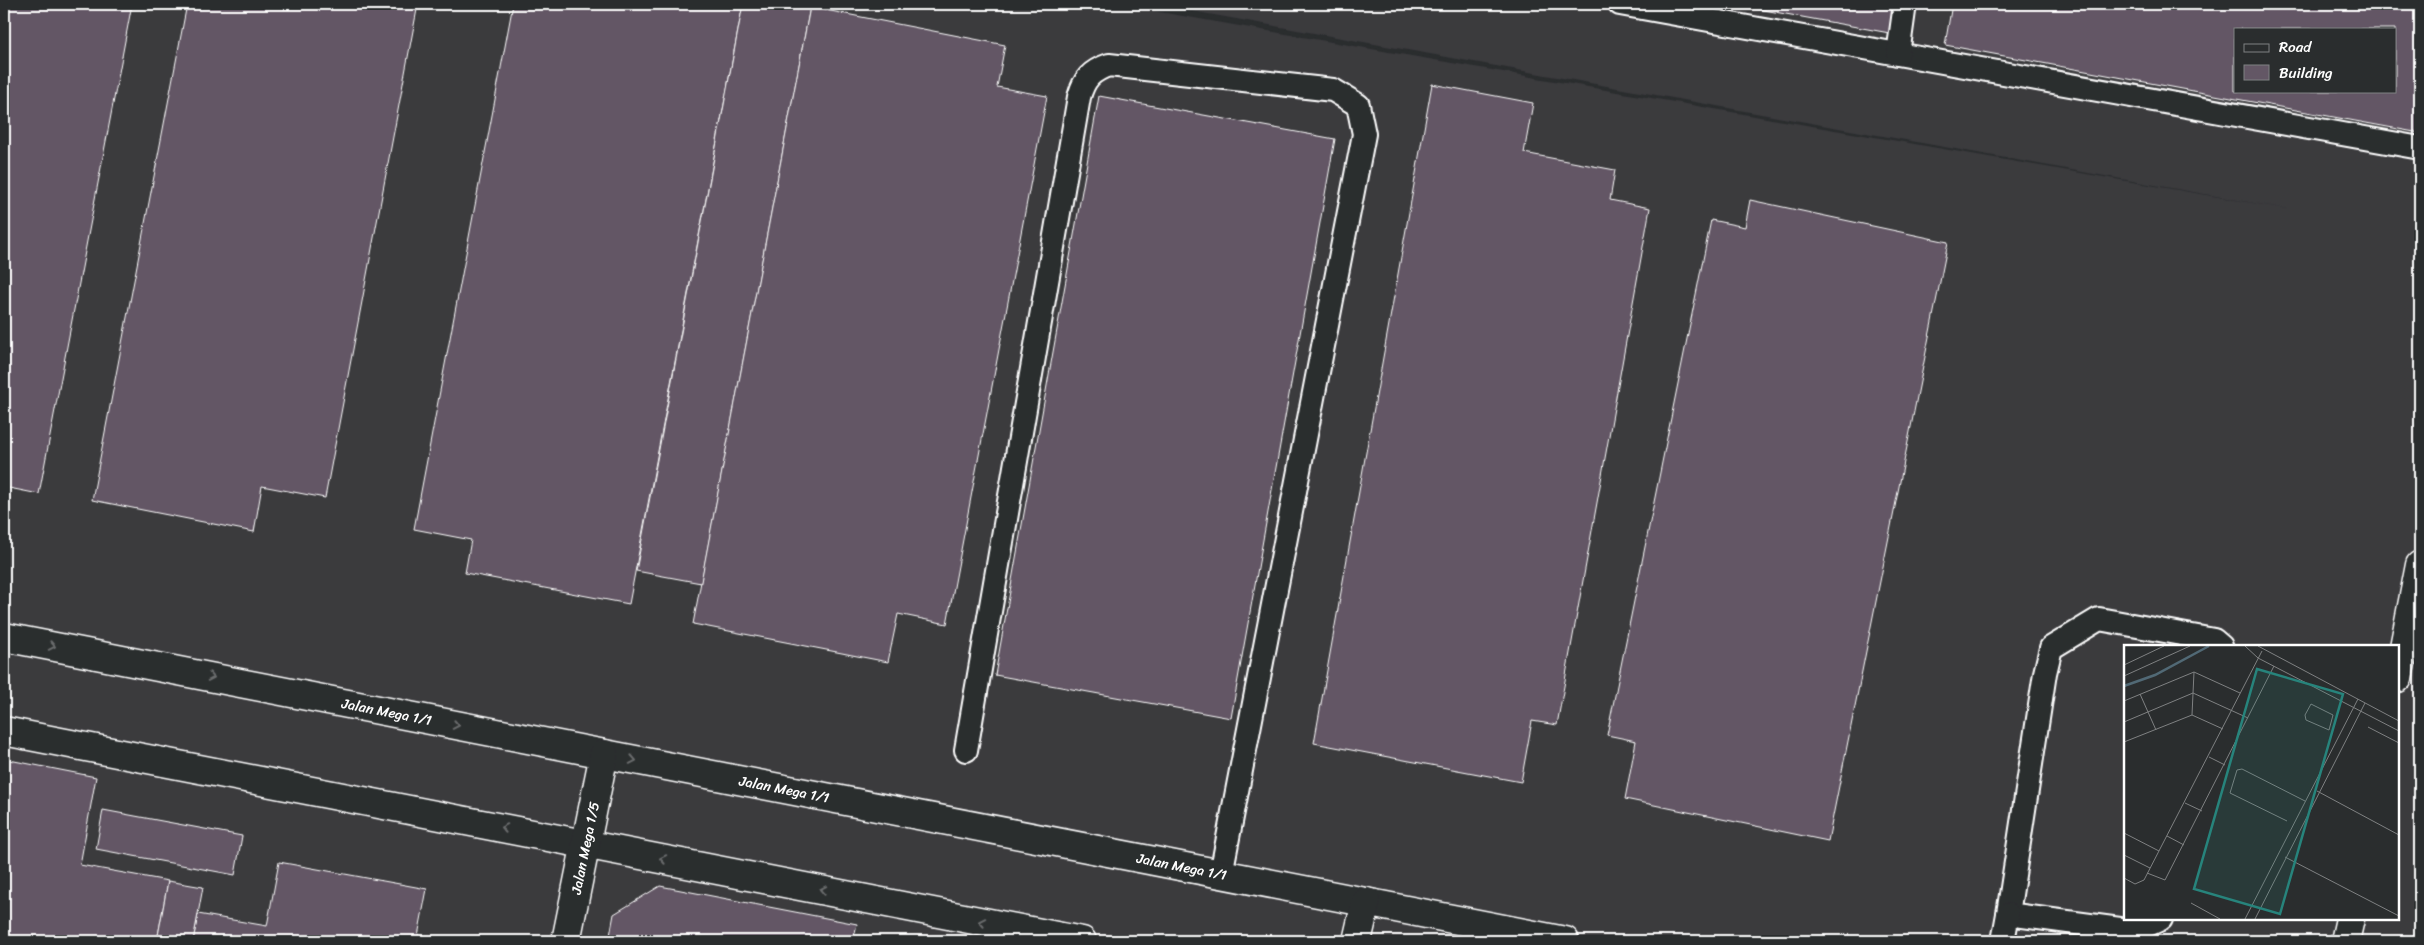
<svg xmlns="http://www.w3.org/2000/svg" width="2424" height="945" viewBox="0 0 2424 945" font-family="Sriracha,sans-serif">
  <rect width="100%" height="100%" fill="#2a2d2e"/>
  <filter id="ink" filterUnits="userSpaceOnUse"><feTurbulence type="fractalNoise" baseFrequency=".02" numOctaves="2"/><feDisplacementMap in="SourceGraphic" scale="10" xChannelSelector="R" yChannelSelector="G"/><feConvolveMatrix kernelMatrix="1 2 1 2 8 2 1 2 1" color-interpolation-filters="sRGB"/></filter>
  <g filter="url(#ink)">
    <!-- built -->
    <path fill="#3b3a3e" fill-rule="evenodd" d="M4,4H1114L2298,211L1153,4H2420V941H4ZM2235,29H2395V91H2235ZM2125,646H2398V919H2125Z"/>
    <!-- building -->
    <g fill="#635765" stroke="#fff" fill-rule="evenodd">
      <path d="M4,4H132L39,494L4,487Z"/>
      <path d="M187,4H418L325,498L262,486L254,532L92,500Z"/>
      <path d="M513,4H743L629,604L465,573L471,540L414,529Z"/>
      <path d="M743,4H792L810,7L701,583L636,571Z"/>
      <path d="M1731,4H1900L1895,34Z"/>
      <path d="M1952,4H2420V133L1945,45ZM2235,29H2395V91H2235Z"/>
      <path d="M810,7L1005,45L997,87L1047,96L947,624L898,614L888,662L693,624Z"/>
      <path d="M1432,84L1533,103L1524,153L1615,170L1610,200L1650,208L1557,725L1532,721L1521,782L1314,743Z"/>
      <path d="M1099,96L1335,139L1231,718L995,675Z"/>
      <path d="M1750,200L1948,242L1828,841L1625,799L1636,741L1607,735L1711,220L1745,227Z"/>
      <path d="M4,759L96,777L80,865L168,881L157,941H4Z"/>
      <path d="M103,810L242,836L235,875L96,849Z"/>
      <path d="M279,862L427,889L417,941H193L198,914L267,926Z"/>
      <path d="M168,881L203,887L193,941H157Z"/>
      <path d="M660,886L857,924L853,941H609L614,914Z"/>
    </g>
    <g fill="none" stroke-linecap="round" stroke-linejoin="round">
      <!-- lane casing -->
      <g stroke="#fff" stroke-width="26">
        <g id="lane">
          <path d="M1620,4L2420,148"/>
          <path d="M1898,54L1905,4"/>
          <path d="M966,750L1079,97C1084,79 1091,71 1109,65L1333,90L1358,105L1364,134L1221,874"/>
          <path d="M2161,919L2135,931L2008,914L2045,673L2051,648L2099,619L2214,640L2221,646"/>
          <path d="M2003,941L2008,914"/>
        </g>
      </g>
      <!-- street casing -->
      <g stroke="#fff" stroke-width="31">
        <g id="street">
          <path id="s1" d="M4,637L1565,941"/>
          <path d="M2398,678L2420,565"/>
          <path d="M4,731L1082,941"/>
          <path id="s2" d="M566,941L604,754"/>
          <path d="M1357,941L1366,902"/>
          <path d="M2345,941L2350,919"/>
        </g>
      </g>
      <!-- lane -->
      <use href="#lane" stroke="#2a2d2e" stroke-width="22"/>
      <!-- street -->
      <use href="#street" stroke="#2a2d2e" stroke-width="28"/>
    </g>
    <!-- one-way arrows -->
    <defs><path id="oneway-chevron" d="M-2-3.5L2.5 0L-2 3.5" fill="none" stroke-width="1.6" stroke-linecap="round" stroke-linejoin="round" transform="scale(1.25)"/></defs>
    <g stroke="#6a6c6d">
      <use href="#oneway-chevron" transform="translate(52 646) rotate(11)"/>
      <use href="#oneway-chevron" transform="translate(211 677) rotate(11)"/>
      <use href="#oneway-chevron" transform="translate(456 725) rotate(11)"/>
      <use href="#oneway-chevron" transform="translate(633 760) rotate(11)"/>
      <use href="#oneway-chevron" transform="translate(504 828) rotate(-169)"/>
      <use href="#oneway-chevron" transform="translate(663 859) rotate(-169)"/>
      <use href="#oneway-chevron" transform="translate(823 890) rotate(-169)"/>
      <use href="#oneway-chevron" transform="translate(982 922) rotate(-169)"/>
    </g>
  </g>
  <g text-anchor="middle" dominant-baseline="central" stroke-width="4.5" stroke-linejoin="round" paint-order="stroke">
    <!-- street labels -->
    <g font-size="14" fill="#fff" stroke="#2a2d2e">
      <text stroke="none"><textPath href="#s1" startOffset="390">Jalan Mega 1/1</textPath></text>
      <text stroke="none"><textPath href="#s1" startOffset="795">Jalan Mega 1/1</textPath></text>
      <text stroke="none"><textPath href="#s2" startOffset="95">Jalan Mega 1/5</textPath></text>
      <text stroke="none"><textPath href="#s1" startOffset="1200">Jalan Mega 1/1</textPath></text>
    </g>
  </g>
  <!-- overview -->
  <g transform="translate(2124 645)">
    <rect width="275" height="275" fill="#2a2d2e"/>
    <path fill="none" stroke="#516975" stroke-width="2.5" d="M0,41L31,30L85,1"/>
    <path fill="none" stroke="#7f8182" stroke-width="1" d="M121,1L134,13L275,86M134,1L275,76M0,20L40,1M0,31L66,1M16,49L32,85M0,56L70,27L116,48M187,59L209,70L205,85L182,75L181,70ZM68,70L70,27M0,77L69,48L124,73M244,82L275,98M0,97L68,70L99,84M85,112L101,120M193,146L275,190M61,158L78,166M163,176L106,148L113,125L118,124L181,156M0,188L35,206M43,191L60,200M0,210L26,223M161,212L275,271M23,228L41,235L150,21M0,233L11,239L20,235L138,6M67,258L96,274M121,274L234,54M131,274L241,58"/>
    <path fill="#27847c" fill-opacity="0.15" stroke="#27847c" stroke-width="2.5" d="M133,24L219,49L156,269L70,244Z"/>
    <rect width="275" height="275" fill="none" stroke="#fff" stroke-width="2.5"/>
  </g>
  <!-- margin -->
  <rect width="2424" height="945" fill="none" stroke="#2a2d2e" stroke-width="20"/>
  <rect x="10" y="10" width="2404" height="925" fill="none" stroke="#fff" stroke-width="2" filter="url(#ink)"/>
  <!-- legend -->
  <rect x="2234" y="28" width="162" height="65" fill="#2a2d2e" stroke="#7f8182"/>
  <rect x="2244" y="44" width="25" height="8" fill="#2a2d2e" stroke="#7f8182"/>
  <text x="2279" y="52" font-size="15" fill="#ffffff">Road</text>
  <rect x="2244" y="65" width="25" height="15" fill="#635765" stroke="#7f8182"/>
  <text x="2279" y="78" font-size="15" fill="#ffffff">Building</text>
</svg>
